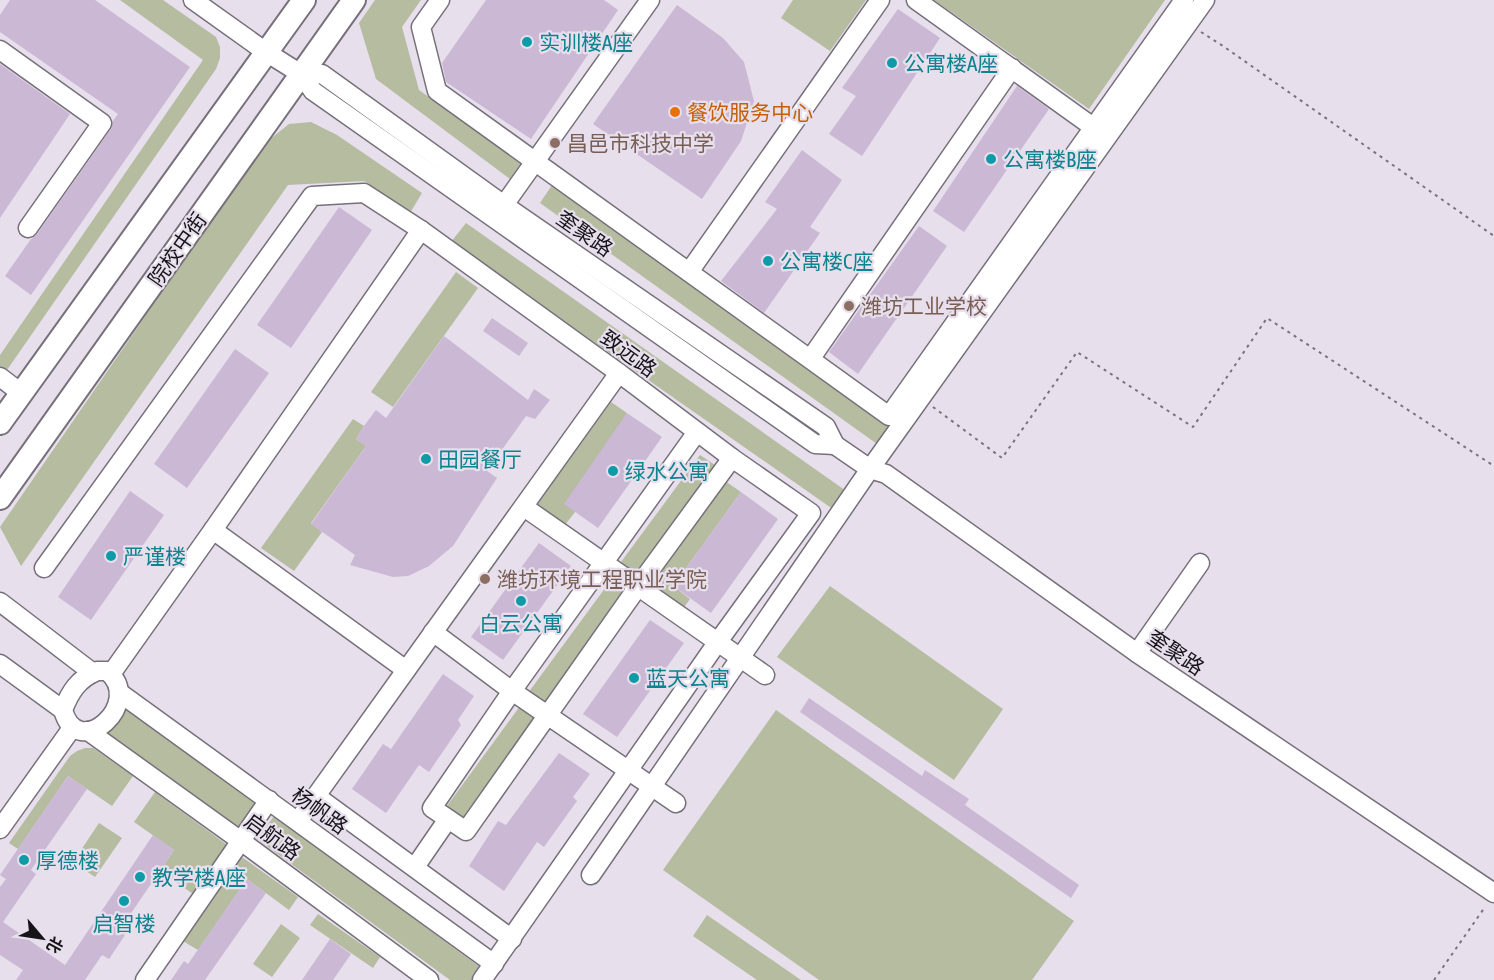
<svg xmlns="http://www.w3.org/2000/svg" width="1494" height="980" viewBox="0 0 1494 980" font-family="'Asap Condensed','Noto Sans SC',sans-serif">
  <rect width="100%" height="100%" fill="#e7dfec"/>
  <!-- green -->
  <g fill="#b5bca0">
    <path d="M120,0H163L216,37L220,47V58L216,69L0,380V355L203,60Z"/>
    <path d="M375,0H421L402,27L419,90L521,163L510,179L376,79L359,23Z"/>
    <path d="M793,0H866L830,51L781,18Z"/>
    <path d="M934,0H1165L1089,109Z"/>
    <path d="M311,122L337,135L422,193L410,213L364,181L288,185L21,566L0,527L264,144L289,124Z"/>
    <path d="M552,185L890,426L877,444L540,203Z"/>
    <path d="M466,223L849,493L837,512L451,242Z"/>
    <path d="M456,272L478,288L393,407L371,392Z"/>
    <path d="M611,402L627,413L575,512L565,525L537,505Z"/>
    <path d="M353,419L364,426L356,439L366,446L311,523L322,532L294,571L261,548Z"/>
    <path d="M700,455L715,465L636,573L621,562Z"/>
    <path d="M725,481L741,492L673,586L690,599L682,610L649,587Z"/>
    <path d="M614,576L628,587L543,705L528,693Z"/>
    <path d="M830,586L1003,709L954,780L777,657Z"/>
    <path d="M520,706L535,716L461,821L444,810Z"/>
    <path d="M125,707L259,804L240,830L106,734Z"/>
    <path d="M776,710L1074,921L1032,980H819L663,870Z"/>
    <path d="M85,748H93L133,776L112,806L68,776L18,849L9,843L70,756L77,751Z"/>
    <path d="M155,792L230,847L196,896L160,871L174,850L134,822Z"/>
    <path d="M274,816L481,968L472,980H450L257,839Z"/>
    <path d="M99,823L122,838L95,877L73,862Z"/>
    <path d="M239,855L298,897L289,910L247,879L198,950L181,940Z"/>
    <path d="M318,914L380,957L373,968L310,925Z"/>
    <path d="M707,915L801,980H757L693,936Z"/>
    <path d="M281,924L300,938L272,977L253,964Z"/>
  </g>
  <!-- building -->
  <g fill="#cbb8d5">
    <path d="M10,0H95L190,67L31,295L5,276L31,239L37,234L111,129L113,121L118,114L0,32V15Z"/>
    <path d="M486,0H604L618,10L531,139L446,82L442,63Z"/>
    <path d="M677,5L723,38L744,62L754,101L741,141L702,199L593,124Z"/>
    <path d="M898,9L940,38L862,156L829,134L856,96L842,88Z"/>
    <path d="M0,64L70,114L0,218Z"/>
    <path d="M1017,86L1049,109L964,232L933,211Z"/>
    <path d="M802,150L842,180L810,227L820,233L764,313L721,281L777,209L765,202Z"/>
    <path d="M339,207L372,230L291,348L257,325Z"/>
    <path d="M919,226L947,246L858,374L829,352Z"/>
    <path d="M492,318L528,343L519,356L483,331Z"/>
    <path d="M444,336L528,400L534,389L550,400L535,419L526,416L487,471L497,478L453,546L429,566L408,576L393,577L350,565L355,555L311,524L366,446L356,439L364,426L376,410L386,418Z"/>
    <path d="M235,349L269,373L187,488L154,464Z"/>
    <path d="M627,413L662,437L598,528L564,504Z"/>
    <path d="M130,491L164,515L91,620L58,597Z"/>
    <path d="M741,492L778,519L711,613L673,586Z"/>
    <path d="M539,543L571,566L503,660L471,637Z"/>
    <path d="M650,620L684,643L617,737L583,714Z"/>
    <path d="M443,674L474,696L458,720L461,725L429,772L419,765L386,813L352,789L383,744L391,749Z"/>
    <path d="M809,698L922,776L925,770L969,799L965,805L1079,885L1071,898L800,712Z"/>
    <path d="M559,753L590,774L573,797L577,801L544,847L537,842L504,891L469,866L498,821L506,825Z"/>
    <path d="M68,776L87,789L31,870L36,874L3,922L65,965L153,835L174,850L119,931L125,935L109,959L102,955L85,980H16L23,970L0,955V887L6,879L0,875Z"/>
    <path d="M247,879L266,893L205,980H171L184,961L188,964Z"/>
    <path d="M330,939L351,954L333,980H302Z"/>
  </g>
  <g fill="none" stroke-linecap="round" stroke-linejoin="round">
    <!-- minor casing -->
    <g stroke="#77707b" stroke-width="21">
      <g id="minor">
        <path d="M193,0L266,52L301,74L313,91L815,444L835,445"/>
        <path d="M440,0L421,27L437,91L889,416L1184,0"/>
        <path d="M916,0L1093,127"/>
        <path d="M0,50L102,123L28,228"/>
        <path d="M301,74H322L504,205L826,427L835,445L870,469L886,474L1137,653L1494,893"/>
        <path d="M504,205L650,0"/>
        <path d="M689,272L880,0"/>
        <path d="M811,358L1012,68"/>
        <path d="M0,377L21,393"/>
        <path d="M697,432L512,691L432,808L466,831L637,588L732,458"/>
        <path d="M524,507L765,675"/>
        <path d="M213,530L406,670"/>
        <path d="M44,568L312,196L364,193L421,230L619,373L732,458L811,513L717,643L482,980"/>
        <path d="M0,602L93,673"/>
        <path d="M433,632L512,691L676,803"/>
        <path d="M1137,653L1200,563"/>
        <path d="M0,664L63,710"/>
        <path d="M97,671H107C146,702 78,764 63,710C70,692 78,679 97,671Z"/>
        <path d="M111,674L213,530L421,230"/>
        <path d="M120,693L494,964"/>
        <path d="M88,731L241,841L429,980"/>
        <path d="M316,796L512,939"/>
        <path d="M298,821L619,373"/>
        <path d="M0,829L72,728"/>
        <path d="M415,867L448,819"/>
        <path d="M591,875L870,469L1205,0"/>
        <path d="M145,980L269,800"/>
      </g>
    </g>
    <!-- major casing -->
    <g stroke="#77707b" stroke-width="26">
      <g id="major">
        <path d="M0,423L304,0"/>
        <path d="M0,498L354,0"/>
      </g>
    </g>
    <!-- path -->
    <g stroke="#78737c" stroke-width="2" stroke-dasharray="3 4.5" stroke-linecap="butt">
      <path d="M1201,32L1223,46L1494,236"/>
      <path d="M933,407L1002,458L1077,352L1193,427L1267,318L1494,466"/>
      <path d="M1434,980L1485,907"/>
    </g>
    <!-- minor -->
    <use href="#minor" stroke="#fff" stroke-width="18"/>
    <!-- major -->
    <use href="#major" stroke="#fff" stroke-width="22"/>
  </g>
  <!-- markers -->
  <g fill="#0f9aa8" stroke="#e7dfec" stroke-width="2">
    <circle cx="527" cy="42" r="6"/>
    <circle cx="892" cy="63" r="6"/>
    <circle cx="991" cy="159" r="6"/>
    <circle cx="768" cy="261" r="6"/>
    <circle cx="426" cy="459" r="6"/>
    <circle cx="613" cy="471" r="6"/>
    <circle cx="111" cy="556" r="6"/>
    <circle cx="521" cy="601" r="6"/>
    <circle cx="634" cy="678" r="6"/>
    <circle cx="24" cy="860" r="6"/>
    <circle cx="140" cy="877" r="6"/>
    <circle cx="124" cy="901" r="6"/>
  </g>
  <circle fill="#e8710a" stroke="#e7dfec" stroke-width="2" cx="675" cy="112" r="6"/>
  <g fill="#8d6e63" stroke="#e7dfec" stroke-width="2">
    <circle cx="555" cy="143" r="6"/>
    <circle cx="849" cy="306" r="6"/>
    <circle cx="485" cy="579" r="6"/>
  </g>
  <g text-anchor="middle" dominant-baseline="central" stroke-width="4.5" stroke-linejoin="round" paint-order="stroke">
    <!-- culture labels -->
    <g font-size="21" fill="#0d838f" stroke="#e7dfec" text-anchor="start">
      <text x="539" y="42">实训楼A座</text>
      <text x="904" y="63">公寓楼A座</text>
      <text x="1003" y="159">公寓楼B座</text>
      <text x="780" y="261">公寓楼C座</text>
      <text x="438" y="459">田园餐厅</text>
      <text x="625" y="471">绿水公寓</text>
      <text x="123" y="556">严谨楼</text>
      <text x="521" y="623" text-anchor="middle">白云公寓</text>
      <text x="646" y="678">蓝天公寓</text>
      <text x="36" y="860">厚德楼</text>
      <text x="152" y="877">教学楼A座</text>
      <text x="124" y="923" text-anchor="middle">启智楼</text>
    </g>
    <!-- food labels -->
    <g font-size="21" fill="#c56008" stroke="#e7dfec" text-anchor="start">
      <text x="687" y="112">餐饮服务中心</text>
    </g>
    <!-- education labels -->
    <g font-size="21" fill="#785e54" stroke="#e7dfec" text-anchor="start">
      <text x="567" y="143">昌邑市科技中学</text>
      <text x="861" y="306">潍坊工业学校</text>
      <text x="497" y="579">潍坊环境工程职业学院</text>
    </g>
    <!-- street labels -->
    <g font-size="21" fill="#171419" stroke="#e7dfec">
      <text transform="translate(585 233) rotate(35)">奎聚路</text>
      <text transform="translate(177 249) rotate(-55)">院校中街</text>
      <text transform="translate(629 353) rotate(36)">致远路</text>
      <text transform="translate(1176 652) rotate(34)">奎聚路</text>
      <text transform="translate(320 810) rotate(36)">杨帆路</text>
      <text transform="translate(273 836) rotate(36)">启航路</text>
    </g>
  </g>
  <!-- north arrow -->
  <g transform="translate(42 938) rotate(119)" stroke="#e7dfec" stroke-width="4.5" paint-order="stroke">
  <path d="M0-4.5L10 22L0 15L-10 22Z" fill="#171419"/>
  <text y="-9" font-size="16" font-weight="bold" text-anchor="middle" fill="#171419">北</text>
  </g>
</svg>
